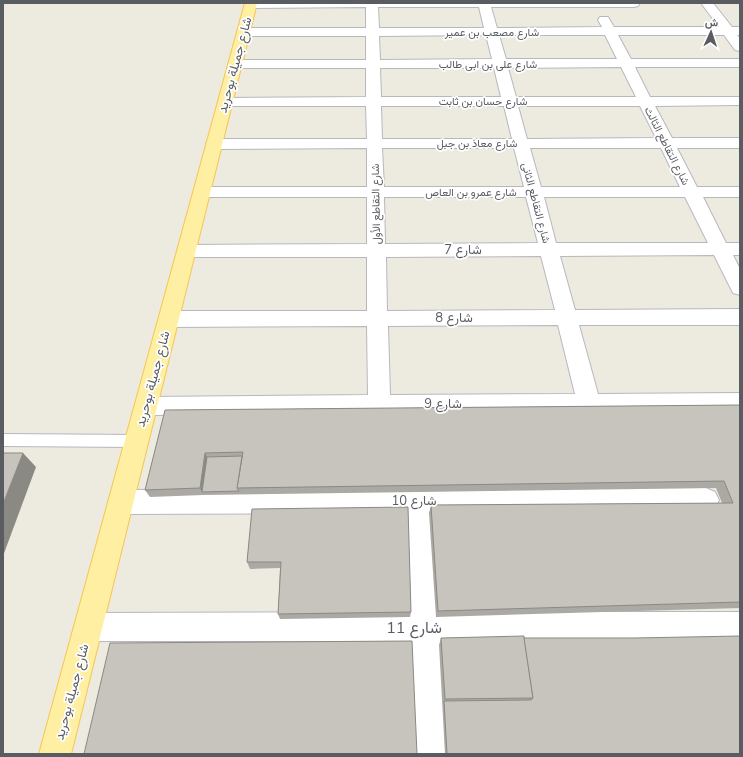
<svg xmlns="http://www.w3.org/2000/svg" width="743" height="757" viewBox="0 0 743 757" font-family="'Nunito Sans',Vazirmatn,sans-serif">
  <rect width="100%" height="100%" fill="#edeae0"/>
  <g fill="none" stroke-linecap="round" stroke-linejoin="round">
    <!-- service casing -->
    <g stroke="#b6b8be" stroke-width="2">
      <path id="service" d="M3,434L137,435L142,437L143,441L142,445L137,447L3,446Z"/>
    </g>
    <!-- minor casing -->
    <g stroke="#b6b8be" stroke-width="2">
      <g id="minor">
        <path d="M246,3H640L638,6L634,7H491L497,28L602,27L598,20L600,17H608L614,27H719L701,3H713L732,27H740V35H737L740,38V51L735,50L724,35H618L631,59H740V67H635L650,97H740V105L655,106L672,138H740V148H677L697,187H740V197H703L726,243H740V255H733L740,269V295L733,293L714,255L560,256L575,310L740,309V325H579L598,394L740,393V411L146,415L138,413L135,406L138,399L146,397L368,395L367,326L169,327L162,324L159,319L162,314L169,311H367V257H186L179,255L177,251L179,247L186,245L367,244V197H202L196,196L194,192L196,188L202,187H367V148L214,149L208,147L206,144L208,141L214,139H367L366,106H225L220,105L218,102L220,99L225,98L366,97V68H235L230,67L228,64L230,61L235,60H366V36H243L239,35L237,32L239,29L243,28H366V7L251,8L247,7ZM378,7H479L484,28H379ZM486,35L492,59L380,60L379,36ZM499,35H605L617,59H506ZM621,67L636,97H516L508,68ZM380,68H494L501,97H381ZM381,106H504L512,139H382ZM518,106H640L656,138L527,139ZM382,148H514L524,187H384ZM530,148H661L680,187H541ZM384,197H526L538,243L385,244ZM544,197H685L708,243H556ZM541,256L555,310L387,311L386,257ZM558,325L575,394L390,395L388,326Z"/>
        <path d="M706,488L715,492L719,500L715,508L706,512L433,513L439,612H740V640L441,641L448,754H416L412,641H89L79,637L75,627L79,617L89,613L411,612L408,513L121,514L112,510L108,502L112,494L121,490Z"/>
      </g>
    </g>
    <!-- primary casing -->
    <g stroke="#f6c64f" stroke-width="2">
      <path id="primary" d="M245,3H257L71,754H39Z"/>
    </g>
    <!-- service -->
    <use href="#service" fill="#fff" fill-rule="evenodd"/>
    <!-- minor -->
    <use href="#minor" fill="#fff" fill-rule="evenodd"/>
    <!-- primary -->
    <use href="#primary" fill="#ffefa2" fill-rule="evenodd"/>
  </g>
  <!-- wall -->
  <g fill="#aba9a3">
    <path d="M740,405V608L436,617L429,513L431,505L722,503L716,488L203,495L150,497L145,490L165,410Z"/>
    <path d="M252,509L411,612L410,617L280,619L278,614L280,568L250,569L247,562Z"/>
    <path d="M441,638H634L740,754H445L439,645Z"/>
  </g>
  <!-- shaded-wall -->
  <g fill="#8b8984">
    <path d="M23,453L36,467L3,556V504Z"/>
    <path d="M205,453L209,461L202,492L200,488Z"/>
  </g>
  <!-- building -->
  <g fill="#c7c4bd" stroke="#8b8984">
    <path d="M740,405V602L438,611L431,505L733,503L724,481L237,488L243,452L205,453L200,488L145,490L165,410Z"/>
    <path d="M3,453H23L3,504Z"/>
    <path d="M242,456L237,488L239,491L202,492L207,457Z"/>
    <path d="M408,507L411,612L278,614L281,562H247L252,509Z"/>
    <path d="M524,636L533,698L445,699L441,638Z"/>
    <path d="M740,636V754H447L444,701L531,700L533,698L524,638H634Z"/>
    <path d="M412,641L417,754H84L110,643Z"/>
  </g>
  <g text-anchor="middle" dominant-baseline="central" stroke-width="3.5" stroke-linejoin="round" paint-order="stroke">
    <!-- far-street labels -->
    <g font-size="11" fill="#595d62" stroke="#fff">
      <text x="492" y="32">شارع مصعب بن عمير</text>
      <text x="488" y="64">شارع على بن ابى طالب</text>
      <text x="483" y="101">شارع حسان بن ثابت</text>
      <text x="477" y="143">شارع معاذ بن جبل</text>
      <text transform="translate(667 146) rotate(63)">شارع التقاطع الثالث</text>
      <text x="471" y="192">شارع عمرو بن العاص</text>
      <text transform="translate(536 203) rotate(75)">شارع التقاطع الثانى</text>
      <text transform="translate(376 204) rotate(-91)">شارع التقاطع الأول</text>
    </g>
    <!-- street labels -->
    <g font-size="13" fill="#595d62" stroke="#fff">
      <text transform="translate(235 65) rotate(-75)">شارع جميلة بوحريد</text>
      <text x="463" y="250">شارع 7</text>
      <text x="454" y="318">شارع 8</text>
      <text transform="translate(153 379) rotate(-75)">شارع جميلة بوحريد</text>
      <text x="443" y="404">شارع 9</text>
      <text x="414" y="501">شارع 10</text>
      <text transform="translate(72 692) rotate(-75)">شارع جميلة بوحريد</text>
    </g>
    <!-- near-street labels -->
    <g font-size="16" fill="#595d62" stroke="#fff">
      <text x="414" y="628">شارع 11</text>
    </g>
  </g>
  <!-- border -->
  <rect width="743" height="757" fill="none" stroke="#595d62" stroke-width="8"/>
  <!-- north arrow -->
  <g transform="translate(711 32) rotate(3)" stroke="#ffffff" stroke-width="3" paint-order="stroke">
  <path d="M0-3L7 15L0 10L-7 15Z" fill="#595d62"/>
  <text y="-6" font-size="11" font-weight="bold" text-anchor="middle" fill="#595d62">ش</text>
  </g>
</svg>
